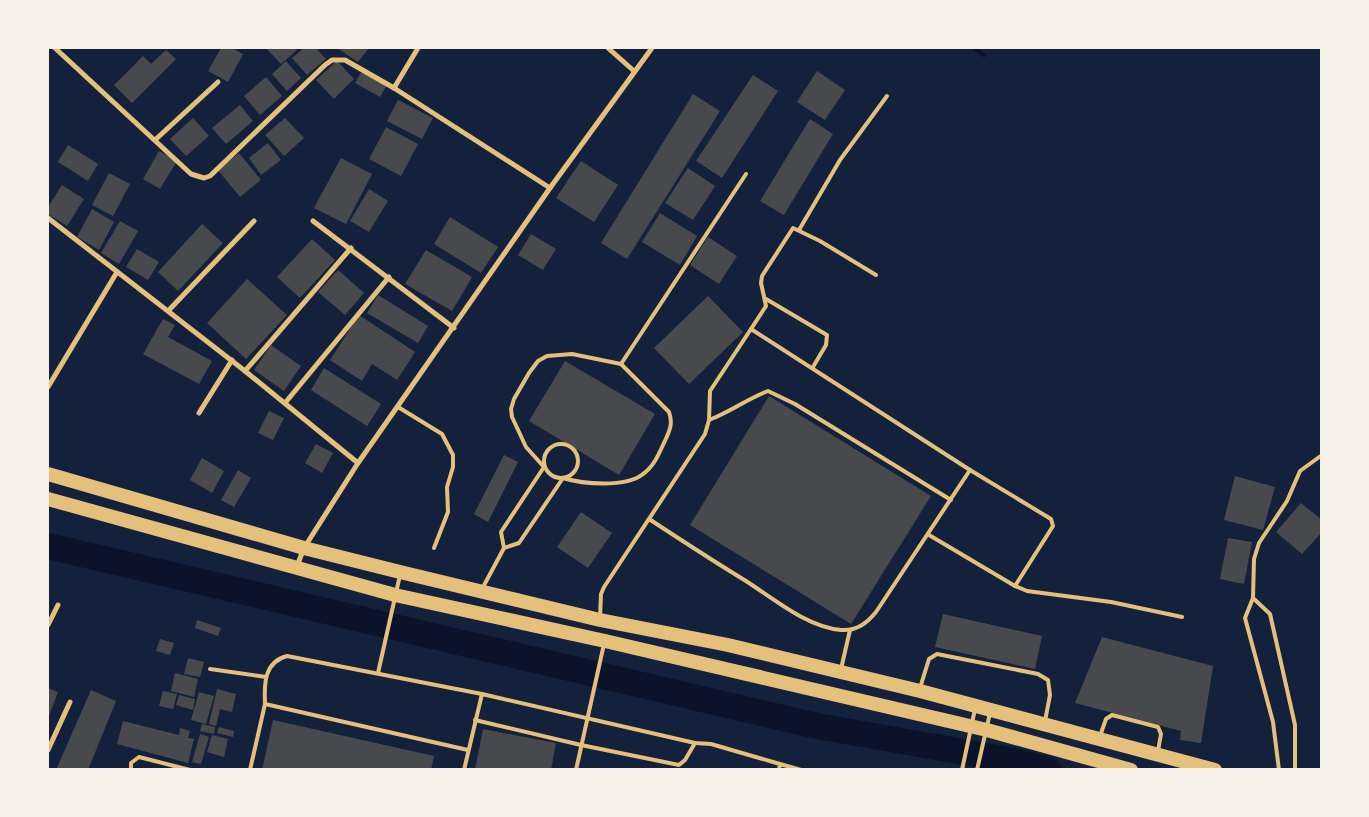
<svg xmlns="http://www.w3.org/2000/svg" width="1369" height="817" viewBox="0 0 1369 817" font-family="'Nunito Sans',sans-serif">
  <rect width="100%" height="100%" fill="#14213d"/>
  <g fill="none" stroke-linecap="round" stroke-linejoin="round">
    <!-- stream -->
    <path stroke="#0b132b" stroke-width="4.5" d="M974,48L984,55"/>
    <!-- river -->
    <path stroke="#0b132b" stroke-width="26" d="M48,546L817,726L1015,761L1049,770"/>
  </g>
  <!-- building -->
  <g fill="#48494c">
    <path d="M221,48H232L243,54L228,82L208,71Z"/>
    <path d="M266,48H294L297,50L281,64Z"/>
    <path d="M304,48H316L326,59L307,75L292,58Z"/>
    <path d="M337,48H369L358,62Z"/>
    <path d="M166,50L176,59L132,103L114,85L143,56L151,64Z"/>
    <path d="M286,61L301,78L287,91L272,74Z"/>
    <path d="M337,61L354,79L334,99L316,80Z"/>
    <path d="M362,71L387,85L380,97L355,83Z"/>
    <path d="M817,71L845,90L825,120L797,102Z"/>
    <path d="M753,75L778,91L722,178L696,161Z"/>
    <path d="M266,77L282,96L260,115L244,96Z"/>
    <path d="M693,94L720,111L627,259L601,243Z"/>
    <path d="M398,100L433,118L422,139L387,121Z"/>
    <path d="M240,105L253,121L226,144L212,128Z"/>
    <path d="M193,118L209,136L186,156L170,139Z"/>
    <path d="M285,118L304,138L284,156L265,135Z"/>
    <path d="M810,119L833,134L784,215L760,201Z"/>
    <path d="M386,127L418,144L401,176L369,159Z"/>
    <path d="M268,143L281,160L261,175L249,158Z"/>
    <path d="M68,145L98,164L88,181L58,162Z"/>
    <path d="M159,151L177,161L160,189L143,179Z"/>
    <path d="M239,153L261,180L240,197L218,170Z"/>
    <path d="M341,158L372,174L346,224L314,208Z"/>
    <path d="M581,161L618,185L594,222L556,198Z"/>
    <path d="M688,168L715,186L693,220L665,203Z"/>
    <path d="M109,173L130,184L113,216L92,205Z"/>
    <path d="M62,185L84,199L67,226L48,214V207Z"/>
    <path d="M369,189L388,201L369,232L350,221Z"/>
    <path d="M92,209L114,222L99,250L77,237Z"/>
    <path d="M660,213L697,236L680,265L642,242Z"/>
    <path d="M450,217L498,247L481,273L434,244Z"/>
    <path d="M120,221L138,231L119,264L101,253Z"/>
    <path d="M202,224L223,243L178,291L158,272Z"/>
    <path d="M531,234L556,249L543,270L518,255Z"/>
    <path d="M708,237L737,256L719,284L690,265Z"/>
    <path d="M312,239L335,260L300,298L277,277Z"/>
    <path d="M137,249L159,262L148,280L126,267Z"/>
    <path d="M426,250L472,277L452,311L405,284Z"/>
    <path d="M338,270L364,293L345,315L318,292Z"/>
    <path d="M247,279L287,315L246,359L207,323Z"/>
    <path d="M378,295L428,326L418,343L367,313Z"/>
    <path d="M708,296L743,332L689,384L654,348Z"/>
    <path d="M359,315L415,352L397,380L372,364L362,381L330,360Z"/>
    <path d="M163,319L175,325L168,337L212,361L199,384L143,354Z"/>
    <path d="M271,345L301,366L284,391L254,370Z"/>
    <path d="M565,361L655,414L619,475L529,421Z"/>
    <path d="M324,368L381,404L367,426L311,390Z"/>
    <path d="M769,396L931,496L851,624L690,525Z"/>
    <path d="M269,411L284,418L273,440L258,433Z"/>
    <path d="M316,444L333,453L322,473L305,463Z"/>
    <path d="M504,455L518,462L488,522L474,514Z"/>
    <path d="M202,458L224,471L212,493L190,480Z"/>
    <path d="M238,470L251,478L234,507L221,500Z"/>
    <path d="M1235,476L1275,487L1263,530L1224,520Z"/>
    <path d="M1301,503L1322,520V532L1302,554L1276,532Z"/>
    <path d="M581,512L612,533L588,568L557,547Z"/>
    <path d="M1228,538L1252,542L1244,584L1220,579Z"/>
    <path d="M943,614L1042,636L1035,669L935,647Z"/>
    <path d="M197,620L221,628L218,636L195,628Z"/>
    <path d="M1102,637L1213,666L1201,743L1180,740L1181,731L1075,703Z"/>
    <path d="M160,639L174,643L170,655L156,651Z"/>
    <path d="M188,658L204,662L200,677L184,674Z"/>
    <path d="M175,673L198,679L194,697L171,691Z"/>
    <path d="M48,688L58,692L48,718Z"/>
    <path d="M217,689L236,694L232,712L220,709L216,726L209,724Z"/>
    <path d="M91,690L116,701L88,770H56Z"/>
    <path d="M163,691L177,694L173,709L159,706Z"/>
    <path d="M199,692L214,696L206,724L191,720Z"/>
    <path d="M179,695L195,699L193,710L176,705Z"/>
    <path d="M273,720L434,756L431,770H262Z"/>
    <path d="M123,721L179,735L180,728L190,731L188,738L194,739L188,763L117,744Z"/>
    <path d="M202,724L215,727L214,734L200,731Z"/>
    <path d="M219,727L234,731L233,737L217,733Z"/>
    <path d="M483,729L556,743L551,770H475Z"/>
    <path d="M200,734L209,737L201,764L192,762Z"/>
    <path d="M212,735L228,739L224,757L207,752Z"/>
  </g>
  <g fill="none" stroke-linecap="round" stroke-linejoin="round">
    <!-- service -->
    <g stroke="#e5c07b" stroke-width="4">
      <path d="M799,230L840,160L887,96"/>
      <path d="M766,299L827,335L826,345L813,367"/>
      <path d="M751,329L766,306L761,283L762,276L793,228L820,241L876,275"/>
      <path d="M621,364L746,174"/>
      <path d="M398,407L442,434L453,455V467L447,487L448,512L434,548"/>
      <path d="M709,420C730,412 747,399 768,391L795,404L951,500"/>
      <circle cx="561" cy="461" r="17"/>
      <path d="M649,519C681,540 713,561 746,581C774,599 807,627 841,630C857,631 867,623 876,612L970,470"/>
      <path d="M929,535L1015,586L1027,591L1111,602L1182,617"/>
      <path d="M482,589L504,548L501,532L544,467L526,447L512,417L511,409L514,399L529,373L538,361L547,356L572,354L621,364L669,412C674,425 668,434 663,445C658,456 653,467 643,474C626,488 582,484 563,478L519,543L504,548"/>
      <path d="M1253,598L1270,614L1295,725V770"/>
      <path d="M600,618L601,594L604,587L705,434L709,420L710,391L751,329L970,470L1051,519L1053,526L1015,586"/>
      <path d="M210,669L266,677"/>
      <path d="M841,669L850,630"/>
      <path d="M378,673L400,575"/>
      <path d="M920,688L929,659L937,654L1038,674L1048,680L1050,695L1045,721"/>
      <path d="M265,704C264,684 264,662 287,656L482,694"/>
      <path d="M475,720L581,745L679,765L685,760L695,743"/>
      <path d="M1100,736L1106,719L1112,715L1158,727L1161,734L1158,751"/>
      <path d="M780,764L801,770"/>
      <path d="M131,770V763L139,757L190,770"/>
      <path d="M250,770L265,704L468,750"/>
      <path d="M464,770L482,694L695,743L711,744L780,764L779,770"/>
      <path d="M576,770L604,644"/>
      <path d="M962,770L975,709"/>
      <path d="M977,770L990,713"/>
      <path d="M1279,770L1273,722L1245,618L1253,598L1254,559L1259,543L1287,501L1300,471L1322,455"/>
    </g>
    <!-- minor -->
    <g stroke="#e5c07b" stroke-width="5">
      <path d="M55,48L191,174L204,178L210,176L325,65L332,60H345L394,88L550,188"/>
      <path d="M608,48L634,71"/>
      <path d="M394,88L418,48"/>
      <path d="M155,140L218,82"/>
      <path d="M48,218L245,371L358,463"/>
      <path d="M313,221L454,328"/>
      <path d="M169,310L254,221"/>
      <path d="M245,371L351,248"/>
      <path d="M48,387L117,272"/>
      <path d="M285,403L389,277"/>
      <path d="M199,413L232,360"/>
      <path d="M297,566L304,548L358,463L550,188L652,48"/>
      <path d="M48,625L58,605"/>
      <path d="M48,750L70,702"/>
    </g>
    <!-- trunk -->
    <g stroke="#e5c07b" stroke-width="14">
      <path d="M48,474L304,548L400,572L600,620L728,645L920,691L1215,770"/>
      <path d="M48,499L395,595L605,641L987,730L1131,770"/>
    </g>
  </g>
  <!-- border -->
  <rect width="1369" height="817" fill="none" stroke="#f6f1e7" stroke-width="98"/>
</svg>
